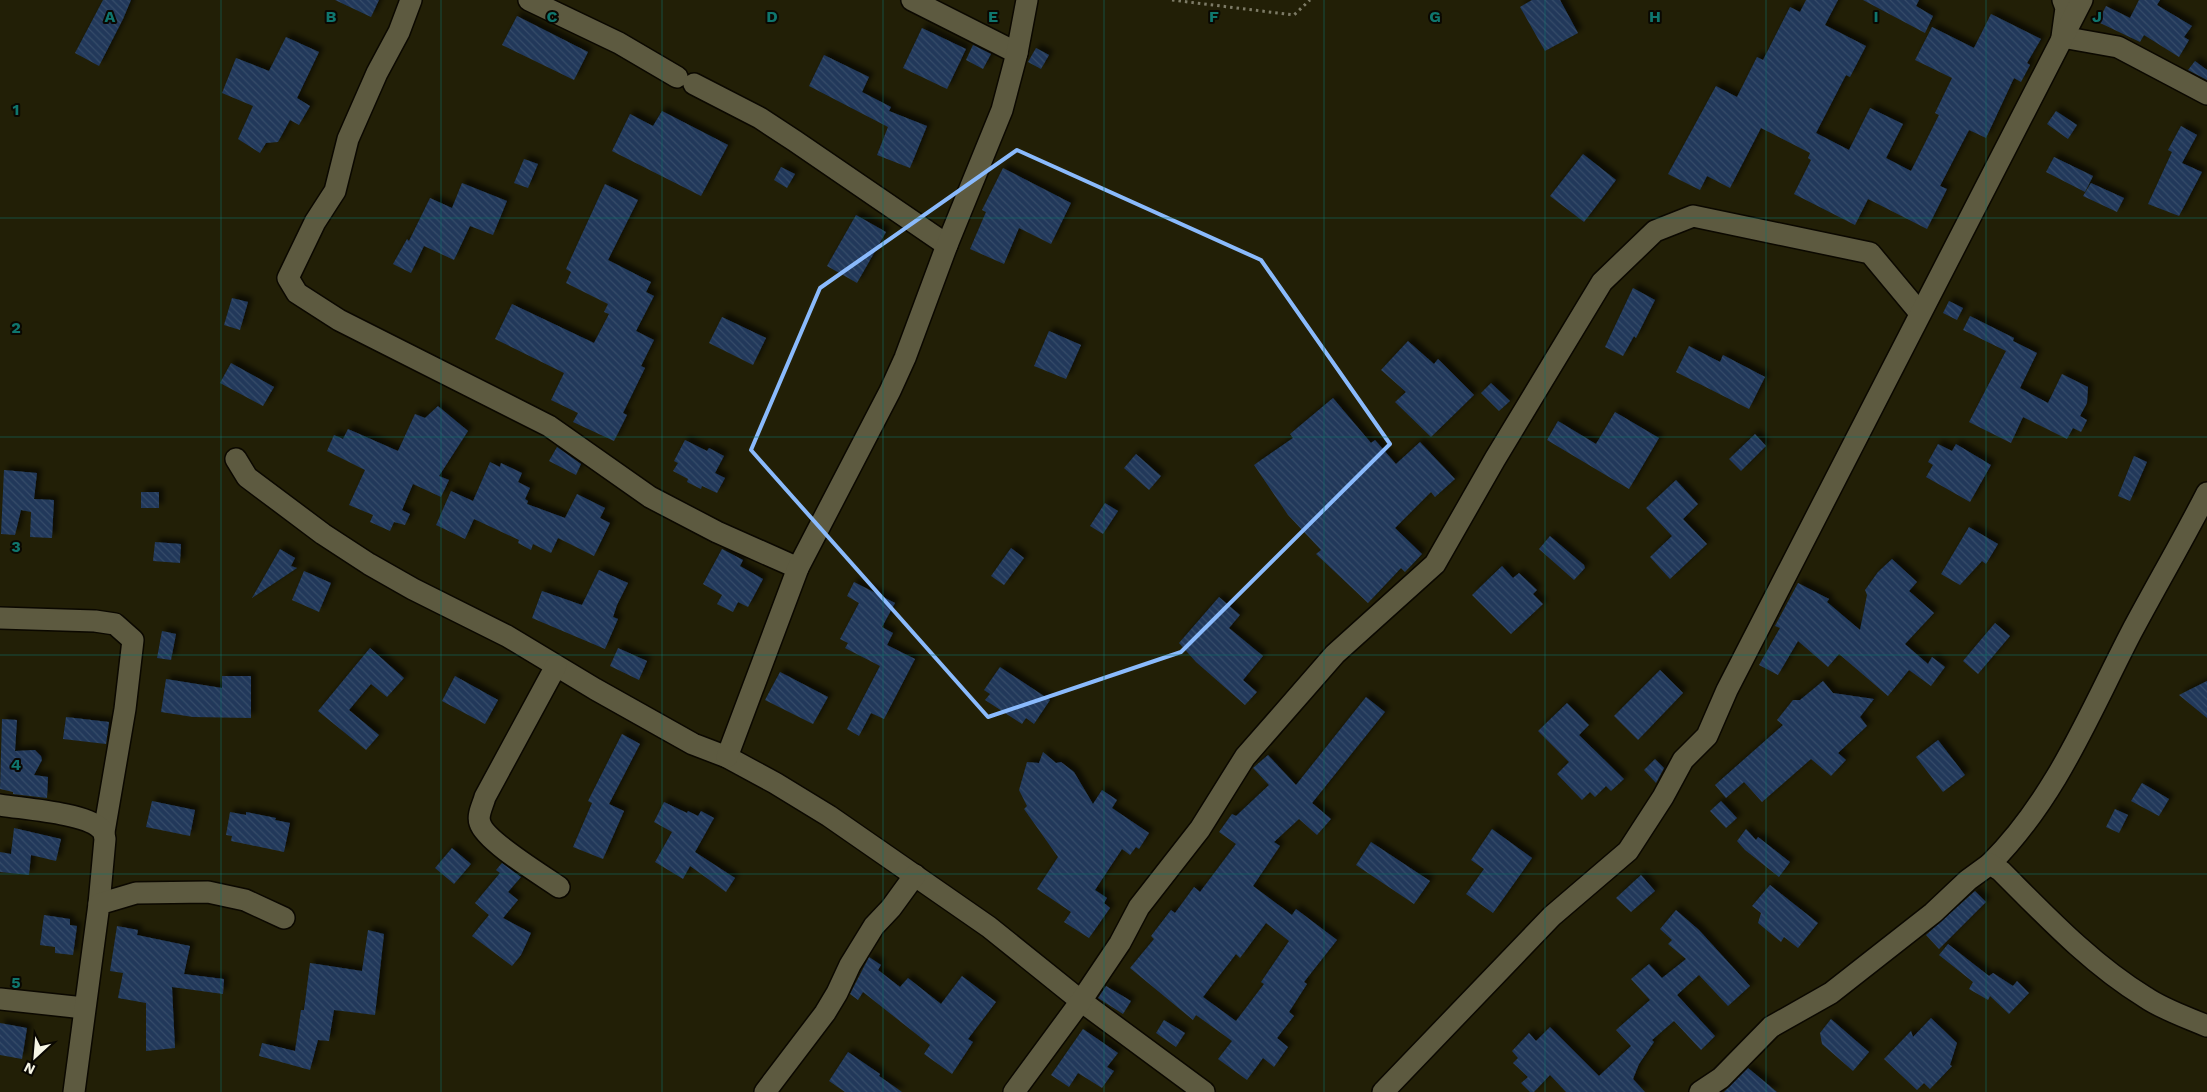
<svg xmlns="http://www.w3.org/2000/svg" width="2207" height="1092" viewBox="0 0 2207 1092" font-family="'Work Sans',sans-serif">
  <defs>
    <pattern id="building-back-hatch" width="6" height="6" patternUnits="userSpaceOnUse" patternTransform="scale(1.25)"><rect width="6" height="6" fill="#20385a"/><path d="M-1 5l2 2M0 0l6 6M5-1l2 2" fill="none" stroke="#364c6a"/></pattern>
    <filter id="shadow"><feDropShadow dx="4.5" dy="-4.5" stdDeviation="2.5" flood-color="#0009"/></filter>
  </defs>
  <rect width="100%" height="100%" fill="#221f06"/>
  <!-- building -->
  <g fill="url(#building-back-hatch)" fill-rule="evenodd" filter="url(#shadow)">
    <path d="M103,0H131L123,19L99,66L75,53Z"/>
    <path d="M335,0H379L371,17Z"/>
    <path d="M1532,0H1560L1578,33L1545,51L1520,7Z"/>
    <path d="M1806,0H1838L1825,25L1866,46L1850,77L1846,75L1816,133L1849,150L1870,108L1903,124L1886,158L1911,171L1939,115L1935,113L1952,78L1915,60L1932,27L1974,48L1991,14L2041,39L2027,63L2030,65L2021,82L2014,78L1986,138L1969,130L1940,186L1947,189L1927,229L1868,199L1855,225L1794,194L1811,160L1808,158L1810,153L1761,128L1730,188L1707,176L1700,190L1668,174L1716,86L1737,97L1757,57L1763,60L1790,7L1800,12Z"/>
    <path d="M1863,0H1919L1916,6L1933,16L1925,33Z"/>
    <path d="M2139,0H2160L2157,5L2192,26L2184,37L2189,40L2179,57L2144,35L2140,42L2098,22L2106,6L2130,18Z"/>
    <path d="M517,16L588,52L574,80L502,45Z"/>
    <path d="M922,28L966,49L947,89L903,68Z"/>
    <path d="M286,37L319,52L297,98L310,106L299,125L290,120L278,142L266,143L260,153L238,139L253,106L222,93L236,58L269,71Z"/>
    <path d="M973,45L991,54L983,69L966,60Z"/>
    <path d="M1036,48L1049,55L1041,69L1028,62Z"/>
    <path d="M824,55L869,77L862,92L891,107L889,111L927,126L910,168L877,155L888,127L809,86Z"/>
    <path d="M2195,61L2207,70V80L2188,70Z"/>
    <path d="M662,111L728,145L701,196L612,151L630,114L653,126Z"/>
    <path d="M2056,111L2077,125L2068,139L2047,124Z"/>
    <path d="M2181,126L2197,135L2182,163L2202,172L2179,216L2148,204L2172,152L2168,150Z"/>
    <path d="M1583,154L1616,180L1584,222L1550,196Z"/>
    <path d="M2054,157L2093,176L2085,192L2046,172Z"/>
    <path d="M524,159L538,164L528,188L514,183Z"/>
    <path d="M781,167L795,174L787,188L774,180Z"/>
    <path d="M1003,168L1071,203L1051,244L1019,228L1004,264L970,249L986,212L982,210Z"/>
    <path d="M462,183L507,201L493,235L470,226L454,260L424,246L411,273L393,264L407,239L409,241L430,198L452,208Z"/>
    <path d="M2091,183L2124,198L2117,212L2083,196Z"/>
    <path d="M605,184L638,200L608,260L651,282L646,292L654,296L636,331L654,340L641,366L645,368L623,413L627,415L614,441L573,422L578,413L551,400L564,373L495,339L512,304L594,343L609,314L604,312L608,304L566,283L571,272L566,269Z"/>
    <path d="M856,215L886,232L857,283L827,266Z"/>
    <path d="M1633,288L1655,300L1636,338L1634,336L1623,356L1605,347Z"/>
    <path d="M232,298L248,302L240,330L224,325Z"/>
    <path d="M1949,301L1963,308L1957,320L1943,313Z"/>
    <path d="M1970,316L2014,338L2013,341L2037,353L2020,388L2048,403L2062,374L2088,387L2087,403L2080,416L2087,420L2081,432L2073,428L2067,439L2023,417L2011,443L1969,422L2006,351L1963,330Z"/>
    <path d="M722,317L766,338L753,365L709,343Z"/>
    <path d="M1049,331L1081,345L1066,379L1034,366Z"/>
    <path d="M1408,341L1434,364L1438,359L1474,395L1431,437L1395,402L1406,392L1381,370Z"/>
    <path d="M1689,346L1720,362L1723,355L1765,377L1749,409L1676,372Z"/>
    <path d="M231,363L274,387L263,406L220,383Z"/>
    <path d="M1491,383L1510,401L1499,411L1481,393Z"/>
    <path d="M1333,398L1371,443L1375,440L1396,464L1420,442L1455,479L1435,497L1431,492L1395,528L1422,554L1405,572L1401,568L1368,603L1316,554L1321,550L1288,515L1254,465L1293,438L1290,434Z"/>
    <path d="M438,406L468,431L439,476L449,480L441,497L413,484L402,510L410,514L405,525L394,522L390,531L370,522L373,515L349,505L365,470L327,451L334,435L343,439L348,429L398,451L415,414L425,418Z"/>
    <path d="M1615,412L1659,438L1629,489L1547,440L1558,421L1596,444Z"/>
    <path d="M1755,434L1766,446L1741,471L1729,459Z"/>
    <path d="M685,440L707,451L709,448L724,456L715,473L725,478L717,493L702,486L701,489L687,482L688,479L673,471L678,463L674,461Z"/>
    <path d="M1938,444L1952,451L1956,444L1991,465L1970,502L1926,477L1933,465L1928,462Z"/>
    <path d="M557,447L581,464L576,475L549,461Z"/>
    <path d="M1136,454L1161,476L1149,490L1124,468Z"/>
    <path d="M2134,456L2147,462L2130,501L2118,496Z"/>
    <path d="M490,462L500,467L501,463L522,473L518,482L530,488L525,499L528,501L527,504L565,518L577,494L605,508L600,518L610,523L594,556L558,538L551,553L533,544L531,550L518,543L519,540L474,519L465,539L436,525L451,491L473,501Z"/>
    <path d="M4,470L37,473L34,499L54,500L52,538L30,537L31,512L21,510L15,535L1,534Z"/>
    <path d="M1676,480L1698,504L1683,519L1707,544L1670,579L1650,557L1672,536L1646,508Z"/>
    <rect x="141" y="492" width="18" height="16"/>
    <path d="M1105,503L1118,511L1103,534L1090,526Z"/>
    <path d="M1969,527L1998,544L1986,564L1982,561L1960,585L1941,574Z"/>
    <path d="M1550,536L1584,565L1585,568L1574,580L1539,549Z"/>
    <path d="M155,542L181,544L180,563L153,561Z"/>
    <path d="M1011,548L1024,558L1004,585L991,576Z"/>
    <path d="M280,549L295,558L291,566L297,568L252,598Z"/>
    <path d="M722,549L743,560L740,566L763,579L748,607L738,602L733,612L717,604L722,595L703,584Z"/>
    <path d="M1892,559L1917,582L1909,591L1934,613L1905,644L1928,664L1932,657L1945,667L1931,686L1909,670L1888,696L1839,654L1828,667L1798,641L1778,675L1759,665L1780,628L1775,626L1798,583L1829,599L1827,602L1860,630L1867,595L1865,590L1878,572Z"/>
    <path d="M1502,566L1513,578L1519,573L1537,590L1533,594L1543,604L1511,634L1472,595Z"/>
    <path d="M599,570L628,583L617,605L613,617L618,619L605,649L532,618L542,591L582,605Z"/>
    <path d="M304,571L331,583L319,612L292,600Z"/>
    <path d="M854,582L895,603L882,627L893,633L887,645L915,659L884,719L871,713L859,736L847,729L880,666L845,648L848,643L840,639L859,603L847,596Z"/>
    <path d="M1219,597L1240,615L1229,628L1263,656L1243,680L1257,692L1245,705L1196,662L1179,643Z"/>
    <path d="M1995,623L2010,636L1978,674L1963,661Z"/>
    <path d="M162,631L176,634L171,660L157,658Z"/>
    <path d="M370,648L404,678L387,697L371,684L349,710L379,735L366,750L318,711Z"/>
    <path d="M618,648L647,661L639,680L610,666Z"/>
    <path d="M1000,667L1050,700L1034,724L1026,718L1022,724L985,700L990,694L984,690Z"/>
    <path d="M1660,670L1683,693L1638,740L1614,716Z"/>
    <path d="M780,672L828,697L813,724L765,700Z"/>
    <path d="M222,676H251V718L193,717L161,712L166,679L222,688Z"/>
    <path d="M455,676L498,700L485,724L442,701Z"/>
    <path d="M1823,681L1833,693L1874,699L1860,717L1867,726L1838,753L1846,760L1831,776L1811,759L1762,802L1744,782L1726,798L1715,785L1783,725L1777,720L1793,700H1800Z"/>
    <path d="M2207,681V718L2179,695Z"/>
    <path d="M1366,697L1385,712L1312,803L1331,819L1317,835L1299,819L1274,842L1280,846L1253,886L1292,915L1296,909L1337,940L1304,982L1307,984L1289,1012L1294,1016L1277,1038L1288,1047L1274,1067L1263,1058L1247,1080L1218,1059L1232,1041L1196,1015L1193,1020L1130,968L1154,939L1151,936L1171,910L1175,913L1194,887L1200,892L1236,844L1219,832L1232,814L1236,816L1269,785L1253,768L1268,755L1296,785ZM1266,923L1289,941L1261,982L1264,984L1236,1021L1203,997L1236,954L1240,958Z"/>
    <path d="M1567,703L1589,725L1579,735L1624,779L1611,791L1606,786L1595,797L1590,792L1582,800L1557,774L1569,762L1538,731Z"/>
    <path d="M66,717L109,722L106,744L63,739Z"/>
    <path d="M2,719L17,720L15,751L35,750L41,756L42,760L34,775L48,777L47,798L13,794V792L0,789Z"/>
    <path d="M622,734L640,744L609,804L624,811L603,859L573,847L592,803L588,801Z"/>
    <path d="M1938,740L1965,775L1943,792L1916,757Z"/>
    <path d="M1043,752L1056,763L1061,762L1074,772L1093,804L1102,790L1117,800L1112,808L1149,833L1139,849L1136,847L1130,855L1122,849L1095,890L1107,898L1104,903L1110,908L1089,938L1064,922L1071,912L1037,889L1058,857L1024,809L1027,806L1019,790L1027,762L1039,763Z"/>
    <path d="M1655,759L1664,768L1656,783L1644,770Z"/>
    <path d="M2142,783L2169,799L2159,816L2131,801Z"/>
    <path d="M152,801L195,810L190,836L146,827Z"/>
    <path d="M1721,801L1737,818L1726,828L1710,811Z"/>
    <path d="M664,802L687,813L688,811L698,816L701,811L714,818L695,852L735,878L726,892L690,866L683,879L655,862L672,832L654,822Z"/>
    <path d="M2115,809L2128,815L2119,833L2106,827Z"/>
    <path d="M230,812L246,815V812L276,818L275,820L290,823L284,852L231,841L232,836L226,835Z"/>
    <path d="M14,828L61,839L56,861L31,855L29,875L0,872V852L11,854Z"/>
    <path d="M1492,829L1532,858L1493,913L1466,894L1484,869L1471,860Z"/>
    <path d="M1746,829L1756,840L1758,837L1790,862L1779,877L1745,850L1737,841Z"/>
    <path d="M1371,842L1430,881L1414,904L1356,865Z"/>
    <path d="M452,848L471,864L454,884L435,868Z"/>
    <path d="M502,863L521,877L508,892L518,900L503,918L531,933L521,955L512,966L472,936L489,915L475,903L500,873L496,870Z"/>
    <path d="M1641,875L1655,891L1631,912L1616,898Z"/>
    <path d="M1770,885L1818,923L1798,948L1784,937L1781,942L1758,923L1761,913L1752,906Z"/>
    <path d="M1975,891L1986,902L1939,949L1926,935Z"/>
    <path d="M1676,910L1699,930L1750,986L1728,1006L1699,975L1677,995L1715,1036L1701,1050L1674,1021L1652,1040L1654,1042L1639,1064L1633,1079L1645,1092H1566L1550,1075L1534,1092H1530L1521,1083L1528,1077L1513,1063L1518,1058L1512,1051L1529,1033L1536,1041L1550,1027L1599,1076L1631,1046L1616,1030L1650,1000L1631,979L1649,964L1662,978L1686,959L1668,944L1672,940L1660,929Z"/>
    <path d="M44,915L70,919V925L77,926L73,955L55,953V947L40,945Z"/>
    <path d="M117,926L138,930L137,935L190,946L184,974L224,979L223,994L172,987L175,1048L146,1051V1003L118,998L123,973L110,971Z"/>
    <path d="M368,930L384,934L375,1015L334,1010L329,1041L318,1040L310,1070L259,1056L262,1043L295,1051L301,1010H304L310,963L362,971Z"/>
    <path d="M1948,944L1989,976L1993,973L2013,986L2017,981L2029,993L2009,1014L1990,996L1988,1000L1969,989L1973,982L1939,955Z"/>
    <path d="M869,957L881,965L878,970L900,987L908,978L941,1004L962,976L996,1002L968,1039L973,1042L952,1074L924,1054L930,1045L863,992L858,1000L850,994Z"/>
    <path d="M1106,986L1131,1001L1123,1014L1098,998Z"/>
    <path d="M1931,1018L1957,1043L1950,1065L1952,1066L1930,1089L1924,1083L1917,1090L1884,1059L1911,1031L1913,1037Z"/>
    <path d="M1831,1019L1869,1052L1853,1071L1822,1044L1820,1033Z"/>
    <path d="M1164,1020L1185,1033L1176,1047L1156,1033Z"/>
    <path d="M0,1023L27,1028L22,1059L0,1055Z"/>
    <path d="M1083,1029L1118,1053L1107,1067L1114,1071L1102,1088L1078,1073L1069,1087L1051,1075Z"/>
    <path d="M848,1052L880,1074L879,1076L902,1092H845L829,1081Z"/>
    <path d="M1748,1068L1777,1092H1724Z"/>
  </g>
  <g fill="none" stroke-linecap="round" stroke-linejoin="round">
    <!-- minor casing -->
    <g stroke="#0b0800" stroke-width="24">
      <g id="minor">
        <path d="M411,0L399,32L377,73L348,139L335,191L315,222L288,278L297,293L339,320L549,426L650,497L717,532L798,568"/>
        <path d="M529,0L619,43L677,77"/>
        <path d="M912,0L1017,53"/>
        <path d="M2063,0L2066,8L2062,37L2118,47L2207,94"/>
        <path d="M694,84L760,118L795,141L947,245"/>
        <path d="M236,459L247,477L323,534L369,564L413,589L507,636L595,689L693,744L727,757L775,783L829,816L989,927L1081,1001L1204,1092"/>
        <path d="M0,618L95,621L115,624L133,640L125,709L104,832"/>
        <path d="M556,666L485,797C483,805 477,815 480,823C485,841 542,875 559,887"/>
        <path d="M727,757L798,568L890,391L905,358L947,245L1002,110L1017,53L1027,0"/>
        <path d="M0,805C24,809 84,813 100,828C104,831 104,834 105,839L99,904"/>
        <path d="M1990,864C2056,798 2089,714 2131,633C2156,586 2183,540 2207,493"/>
        <path d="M0,999L84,1008"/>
        <path d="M74,1092L99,904L136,893L208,892L245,900L284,918"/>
        <path d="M765,1092L825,1013L837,993L850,965L874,926L891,908L915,875"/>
        <path d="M1014,1092L1081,1001L1120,943L1139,907L1200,829L1245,757L1335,654L1435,564L1495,459L1602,282L1655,231L1693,216L1870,253L1920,313"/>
        <path d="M1383,1092L1552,916L1628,851L1663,797L1683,760L1707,736L1727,690L2082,0"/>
        <path d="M1700,1092L1721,1078L1771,1027L1831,993L1933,913L1968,880L1990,864L2001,871C2046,916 2091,964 2145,997C2164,1010 2186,1017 2207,1026"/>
      </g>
    </g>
    <!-- path -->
    <path stroke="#7d7b66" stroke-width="3" stroke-dasharray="2.5 4" stroke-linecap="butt" d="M1172,0L1294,15L1310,0"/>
    <!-- minor -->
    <use href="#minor" stroke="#5d5a40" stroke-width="21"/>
  </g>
  <!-- marked area -->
  <path fill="none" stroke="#8abafc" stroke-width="4" stroke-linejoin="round" d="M1017,150L1261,260L1390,444L1181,652L988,717L751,450L820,288Z"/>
  <!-- grid -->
  <path fill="none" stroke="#0f766e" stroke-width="1" stroke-opacity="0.55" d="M221,0V1092M441,0V1092M662,0V1092M883,0V1092M1104,0V1092M1324,0V1092M1545,0V1092M1766,0V1092M1986,0V1092M0,218H2207M0,437H2207M0,655H2207M0,874H2207"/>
  <g font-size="16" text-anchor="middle" font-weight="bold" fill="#0f766e" stroke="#0a0802" stroke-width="4" stroke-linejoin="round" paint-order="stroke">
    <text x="110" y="22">A</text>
    <text x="331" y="22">B</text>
    <text x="552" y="22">C</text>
    <text x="772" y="22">D</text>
    <text x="993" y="22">E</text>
    <text x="1214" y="22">F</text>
    <text x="1435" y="22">G</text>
    <text x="1655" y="22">H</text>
    <text x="1876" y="22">I</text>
    <text x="2097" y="22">J</text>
    <text x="16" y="115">1</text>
    <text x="16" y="333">2</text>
    <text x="16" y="552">3</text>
    <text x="16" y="770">4</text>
    <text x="16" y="988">5</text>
  </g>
  <!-- north arrow -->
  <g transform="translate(35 1057) rotate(206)" stroke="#0a0802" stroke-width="4" paint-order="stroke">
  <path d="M0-4L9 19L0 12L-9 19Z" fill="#f6f5e5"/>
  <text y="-8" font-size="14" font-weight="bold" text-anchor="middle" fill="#f6f5e5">N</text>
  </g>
</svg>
